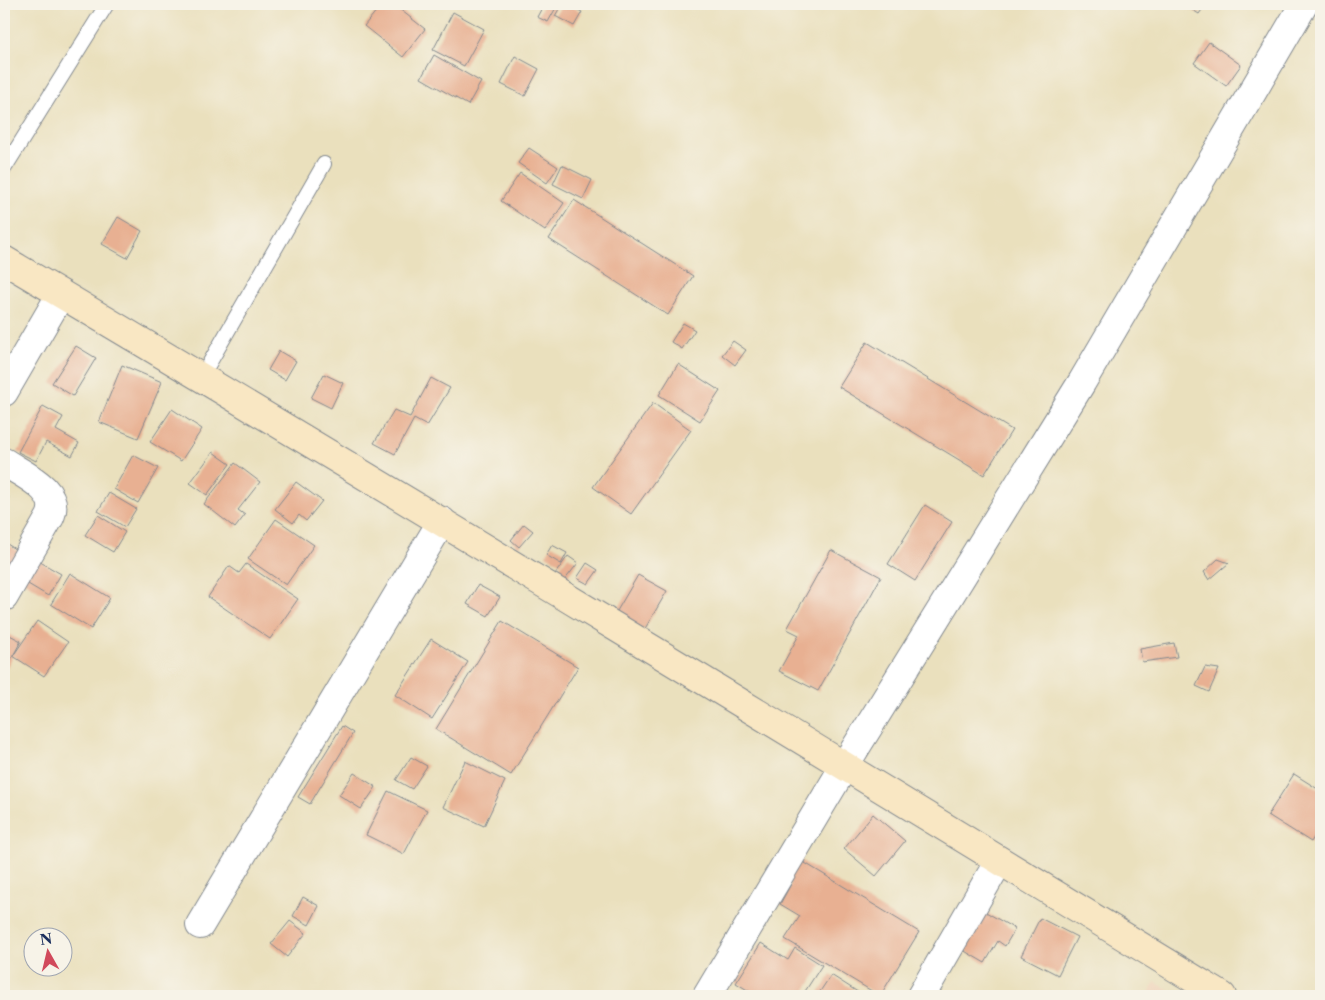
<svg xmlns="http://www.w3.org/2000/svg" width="1325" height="1000" viewBox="0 0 1325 1000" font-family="'Libre Caslon Text',serif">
  <rect width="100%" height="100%" fill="#f7f3e8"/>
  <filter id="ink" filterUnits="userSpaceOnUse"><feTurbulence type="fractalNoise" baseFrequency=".02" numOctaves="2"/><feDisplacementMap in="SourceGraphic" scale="10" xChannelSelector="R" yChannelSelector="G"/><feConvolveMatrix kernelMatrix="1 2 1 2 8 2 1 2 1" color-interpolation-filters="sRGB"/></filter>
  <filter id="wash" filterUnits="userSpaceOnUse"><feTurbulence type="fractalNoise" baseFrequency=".0096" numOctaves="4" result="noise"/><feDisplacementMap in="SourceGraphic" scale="20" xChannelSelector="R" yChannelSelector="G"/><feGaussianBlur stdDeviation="1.12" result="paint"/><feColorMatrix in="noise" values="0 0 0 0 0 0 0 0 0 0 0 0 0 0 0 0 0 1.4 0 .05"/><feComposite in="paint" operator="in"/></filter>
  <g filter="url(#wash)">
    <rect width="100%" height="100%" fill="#eae0bd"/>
    <!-- built -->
    <path fill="#f0d5bc" d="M1155,982L1178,996H1147Z"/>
    <g id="blocks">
      <!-- building -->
      <g fill="#e8b092">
        <path d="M382,4H393L425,29L403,57L364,26Z"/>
        <path d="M544,4H558L548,22L537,17Z"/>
        <path d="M562,4H567L582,12L574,26L555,16Z"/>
        <path d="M1183,4H1206L1199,14Z"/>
        <path d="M453,12L484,29L464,66L433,50Z"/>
        <path d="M1209,42L1241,65L1226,86L1194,63Z"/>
        <path d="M434,55L481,82L468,105L421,78Z"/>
        <path d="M515,56L539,69L525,96L501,84Z"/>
        <path d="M529,148L558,167L547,183L518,163Z"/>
        <path d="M562,165L592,180L583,199L553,184Z"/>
        <path d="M520,173L564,203L545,231L501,201Z"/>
        <path d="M574,200L693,276L668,315L549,239Z"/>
        <path d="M118,217L142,231L127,258L102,244Z"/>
        <path d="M683,323L695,330L682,349L671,342Z"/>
        <path d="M733,341L746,350L735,365L722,355Z"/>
        <path d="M867,342L1012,430L984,475L839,387Z"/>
        <path d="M76,346L96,358L73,396L52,383Z"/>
        <path d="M279,351L296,361L285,380L268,370Z"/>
        <path d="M678,364L720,391L700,421L659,395Z"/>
        <path d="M122,365L162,382L138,438L99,422Z"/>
        <path d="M324,374L343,383L331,408L311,398Z"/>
        <path d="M431,378L450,388L427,426L414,419L395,454L374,443L394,410L410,417Z"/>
        <path d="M653,403L691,430L631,514L593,487Z"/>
        <path d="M43,406L63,417L56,430L79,443L72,456L46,442L36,461L18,452Z"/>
        <path d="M172,409L202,429L181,461L150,442Z"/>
        <path d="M213,452L230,464L207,495L190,483Z"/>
        <path d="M133,455L158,468L138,503L114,489Z"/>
        <path d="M235,463L260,482L238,510L245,515L235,528L204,504Z"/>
        <path d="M296,482L322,501L306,521L299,515L293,523L275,509Z"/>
        <path d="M109,493L136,509L125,527L98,511Z"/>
        <path d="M4,494L9,497L4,506Z"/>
        <path d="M925,505L952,522L915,581L888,564Z"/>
        <path d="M98,515L125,532L113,552L85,535Z"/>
        <path d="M276,519L314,545L286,585L248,559Z"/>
        <path d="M524,524L533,531L519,547L511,540Z"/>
        <path d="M4,542L21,553L4,580Z"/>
        <path d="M552,545L567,553L561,564L546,555Z"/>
        <path d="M831,550L881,577L818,691L779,671L799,635L787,629Z"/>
        <path d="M30,556L61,574L48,596L18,578Z"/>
        <path d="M568,556L578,563L564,581L555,574Z"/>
        <path d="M1218,559L1229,563L1209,580L1204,572Z"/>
        <path d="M587,563L598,570L588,584L577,578Z"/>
        <path d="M246,564L298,599L270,639L208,597L229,566L239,573Z"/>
        <path d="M70,573L110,598L91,629L51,604Z"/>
        <path d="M638,575L667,591L643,632L614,616Z"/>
        <path d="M478,585L500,597L488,616L467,604Z"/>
        <path d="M37,621L68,642L44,676L13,656Z"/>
        <path d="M502,621L578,667L511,775L436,729Z"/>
        <path d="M4,632L21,641L7,667L4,665Z"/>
        <path d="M431,639L468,662L432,719L395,695Z"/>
        <path d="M1174,643L1177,657L1142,662L1140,649Z"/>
        <path d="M1205,667L1219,669L1209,692L1196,686Z"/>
        <path d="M342,726L353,733L310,804L298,797Z"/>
        <path d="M411,757L427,766L412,789L396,780Z"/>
        <path d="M465,761L505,781L484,826L443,807Z"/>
        <path d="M354,773L376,787L361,809L339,795Z"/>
        <path d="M1294,774L1321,791V826L1311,842L1268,815Z"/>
        <path d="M388,791L427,810L404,854L366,835Z"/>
        <path d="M873,814L905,841L876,876L844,849Z"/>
        <path d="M795,857L919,932L880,996L785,939L800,916L780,904L791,884L782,878Z"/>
        <path d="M303,897L319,906L309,925L293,916Z"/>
        <path d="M979,908L1015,929L1005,946L998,941L985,963L956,946Z"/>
        <path d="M1040,918L1077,937L1058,975L1021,956Z"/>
        <path d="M290,921L306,933L287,957L271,944Z"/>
        <path d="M761,943L788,960L795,948L822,965L802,996H757L736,983Z"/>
        <path d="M831,975L864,996H817Z"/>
      </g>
    </g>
  </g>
  <g filter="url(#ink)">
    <use href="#blocks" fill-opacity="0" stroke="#82888e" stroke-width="1"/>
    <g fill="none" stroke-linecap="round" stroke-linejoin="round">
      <!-- lane casing -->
      <g stroke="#82888e" stroke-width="16">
        <g id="lane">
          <path d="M4,169L107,4"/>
          <path d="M202,376L324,164"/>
        </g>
      </g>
      <!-- street casing -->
      <g stroke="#82888e" stroke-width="30">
        <g id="street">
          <path d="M4,392L61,294"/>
          <path d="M4,462C22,474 62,490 50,517L4,597"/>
          <path d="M200,925L442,521"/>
          <path d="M707,996L845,765L1082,382L1304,4"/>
          <path d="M921,996L999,861"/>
        </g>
      </g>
      <!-- secondary casing -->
      <g stroke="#82888e" stroke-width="30">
        <path id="secondary" d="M4,260C412,502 817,749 1222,996"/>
      </g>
      <!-- lane -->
      <use href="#lane" stroke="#fff" stroke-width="14"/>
      <!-- street -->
      <use href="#street" stroke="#fff" stroke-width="28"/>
      <!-- secondary -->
      <use href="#secondary" stroke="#f9e7c3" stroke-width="28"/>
    </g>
  </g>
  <!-- margin -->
  <rect width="1325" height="1000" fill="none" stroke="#f7f3e8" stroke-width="20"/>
  <!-- north arrow -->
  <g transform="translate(48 952) rotate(352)"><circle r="24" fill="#f7f3e8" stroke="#9fa5b1"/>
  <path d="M0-4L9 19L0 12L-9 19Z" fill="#d1495b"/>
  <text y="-8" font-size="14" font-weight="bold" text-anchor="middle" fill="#1b2f5e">N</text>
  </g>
</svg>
